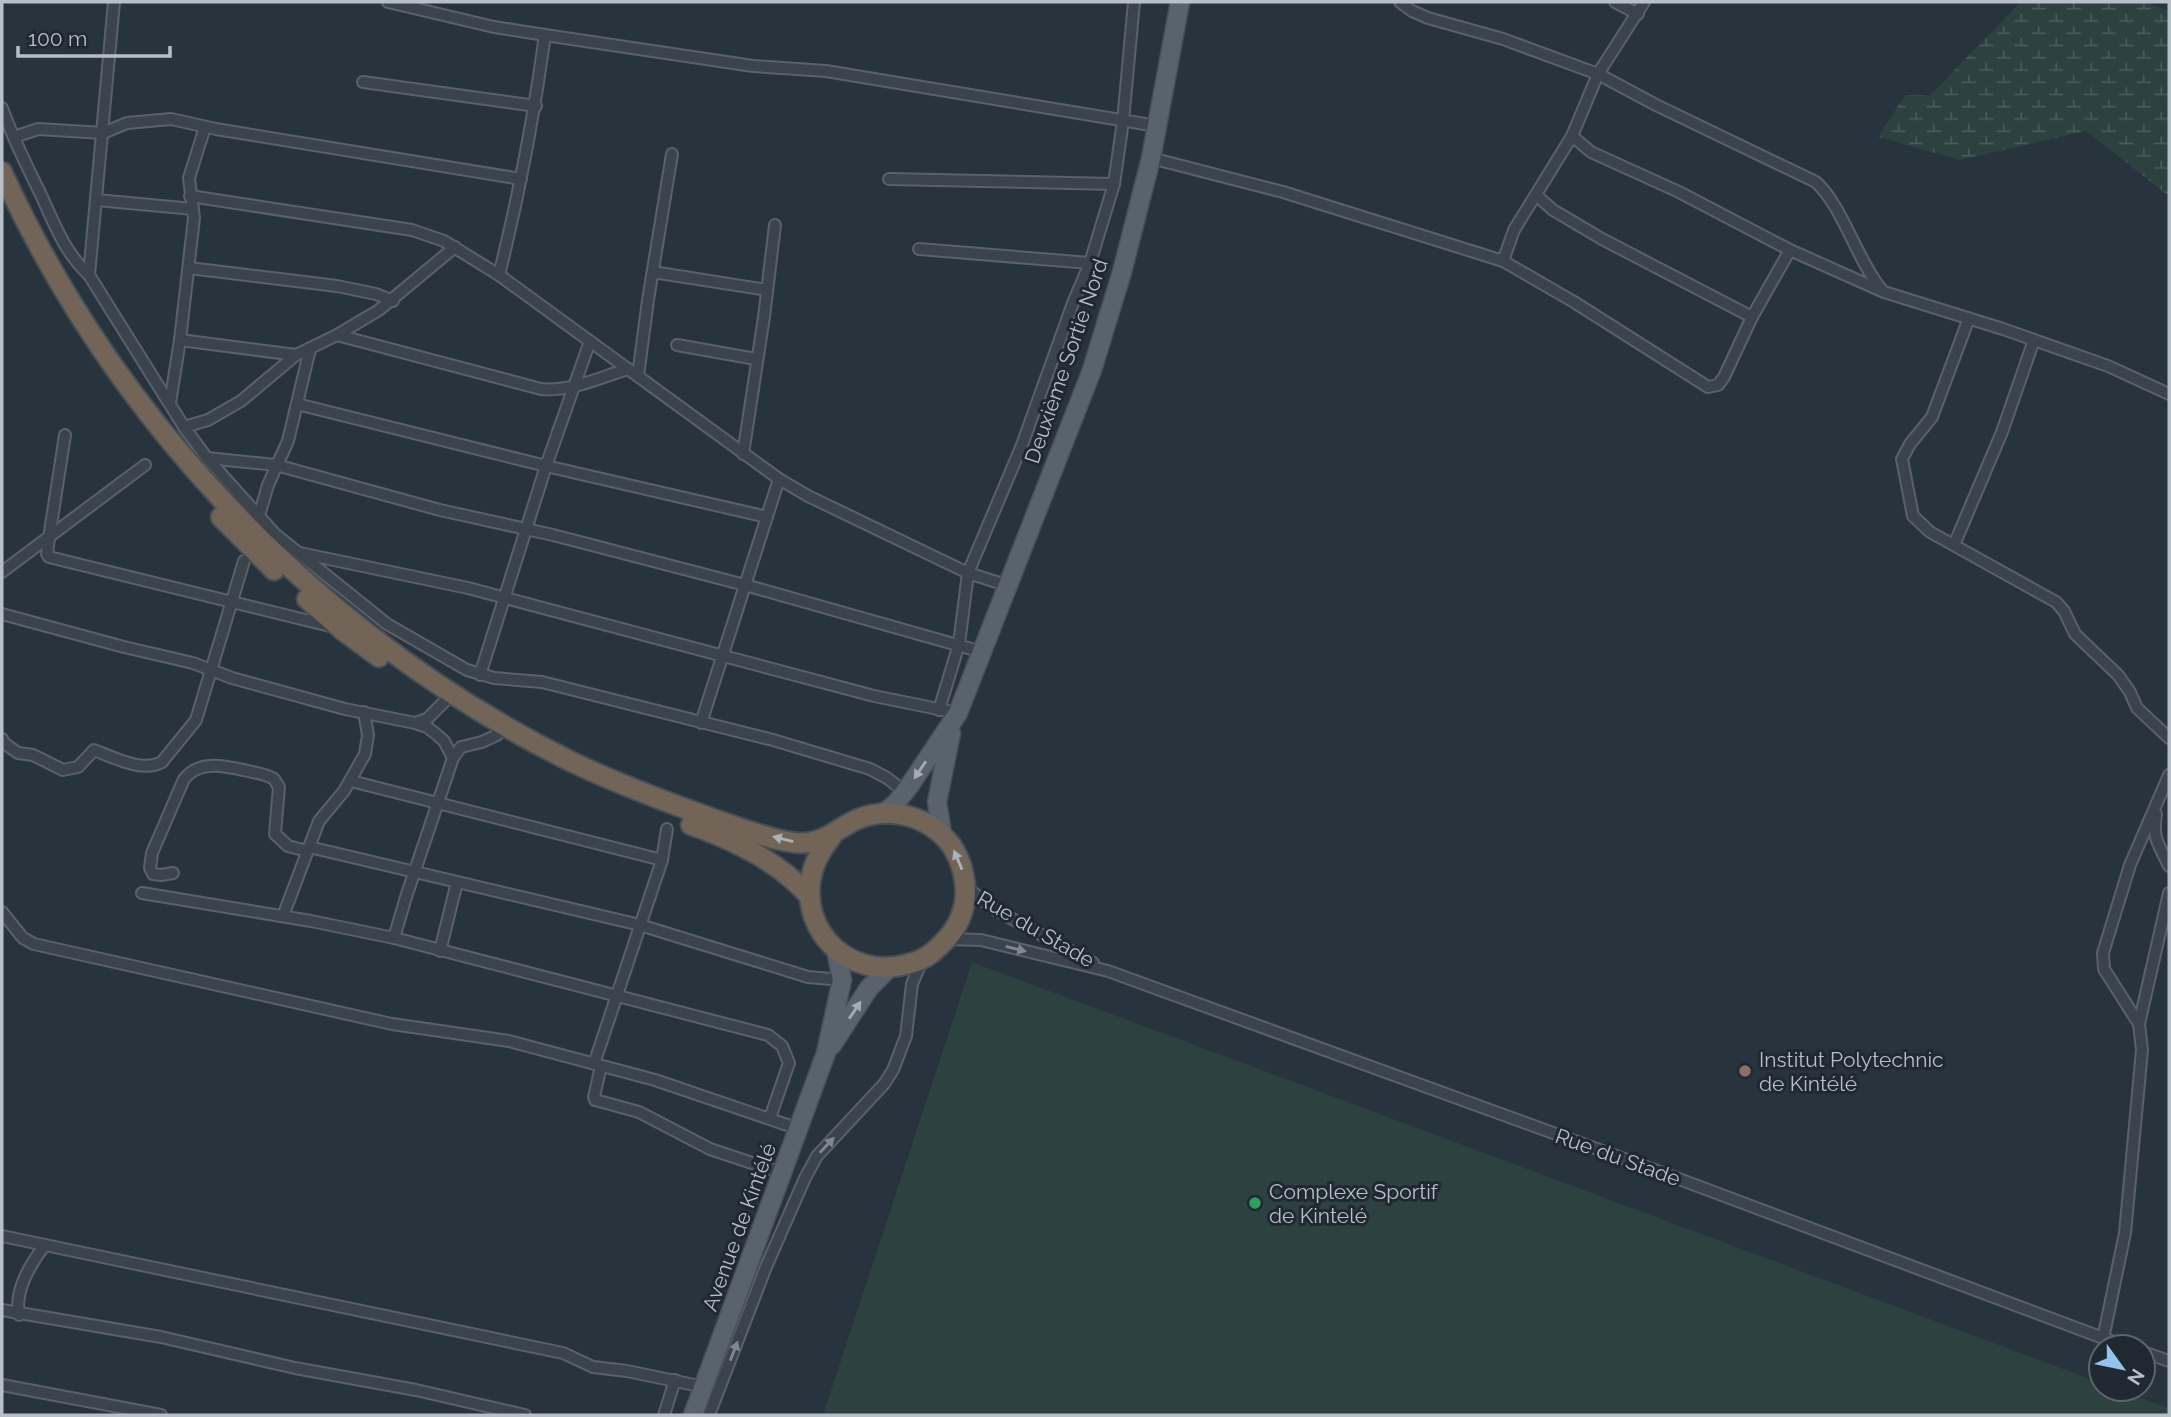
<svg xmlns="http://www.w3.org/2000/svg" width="2171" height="1417" viewBox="0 0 2171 1417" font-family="Raleway,sans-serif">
  <defs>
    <pattern id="wetland-marsh" width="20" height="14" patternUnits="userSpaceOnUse" patternTransform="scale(1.75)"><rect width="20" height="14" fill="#2c4140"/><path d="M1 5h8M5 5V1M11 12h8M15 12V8" fill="none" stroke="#485b5a"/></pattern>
  </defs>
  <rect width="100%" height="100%" fill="#27333d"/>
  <!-- wetland -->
  <path fill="url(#wetland-marsh)" d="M2021,2H2151L2152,5L2169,11V196L2086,131L1960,160L1878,137L1905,95H1930Z"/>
  <!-- pitch -->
  <path fill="#2c4140" d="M972,962L2101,1383V1389H2117L2169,1408V1415H823Z"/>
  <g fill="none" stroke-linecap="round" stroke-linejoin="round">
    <!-- street casing -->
    <g stroke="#59626b" stroke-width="14">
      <g id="street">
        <path d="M388,2L494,27L545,35L753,66L826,71L1157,126"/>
        <path d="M1400,2L1412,11L1428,18L1503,39L1598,74L1656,105L1816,182C1843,207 1857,260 1881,289"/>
        <path d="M1615,2L1638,14"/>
        <path d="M363,82L536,106"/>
        <path d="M2,108C13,139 28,168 42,197C55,226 66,254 89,275L184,427L207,458L275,534L387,624L467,670L494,678L542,682L773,740L870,769L887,778L905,792"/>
        <path d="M1572,136L1591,152L1679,192L1790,250L1884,292L2003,329L2108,366L2169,394"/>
        <path d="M14,137L38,129L103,133L127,123L171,119L216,129L521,179"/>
        <path d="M1151,158L1283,192L1503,261L1574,302L1708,387L1718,385L1724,377L1752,317L1790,250"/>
        <path d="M889,179L1114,184"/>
        <path d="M1536,195L1553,210L1602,239L1752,317"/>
        <path d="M190,196L412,230L444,241L499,275L779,479L808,496L968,573L1006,585"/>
        <path d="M97,200L193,209"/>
        <path d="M919,249L1090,263"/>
        <path d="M1503,261L1514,230L1572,136L1598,74L1644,2"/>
        <path d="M189,268L337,286L376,294L393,301"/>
        <path d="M653,272L767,290"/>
        <path d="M89,275L114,2"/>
        <path d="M499,275C519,195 534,116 545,35"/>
        <path d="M1969,318L1932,417L1910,444L1902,459L1913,516L1930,532L2056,602L2064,611L2075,634L2118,675L2130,692L2137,708L2169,738"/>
        <path d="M337,335L541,389C570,392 601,377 628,369"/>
        <path d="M180,340L296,355"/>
        <path d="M677,345L756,359"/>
        <path d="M638,376L648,300L672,154"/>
        <path d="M170,403L180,340L194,218L189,178L205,127"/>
        <path d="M297,404L546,466L767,517"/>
        <path d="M184,427L208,420L241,401L296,355L337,335L379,310L455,247"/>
        <path d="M65,435L49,538L47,554L49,557L334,627"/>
        <path d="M743,454L764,317L775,225"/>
        <path d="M207,458L276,465L440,510L553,535L745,585L982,652"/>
        <path d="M259,516L268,485L288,441L310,349"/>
        <path d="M1954,545L2002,432L2034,340"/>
        <path d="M300,553L468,588L874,696L958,713"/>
        <path d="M2,572L145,465"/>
        <path d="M2,614L124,647L193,663L232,678L345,709L415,723L427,727L436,734L444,741L453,758"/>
        <path d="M480,675L546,466L590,341"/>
        <path d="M939,710L959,644L968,573L1022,445L1073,303L1090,263L1114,184L1123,121L1134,2"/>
        <path d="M415,723L427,719L444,702"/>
        <path d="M701,723L779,479"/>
        <path d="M2,739L4,743L18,753L33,755L63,770L78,767L94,750C113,757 142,773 162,762L196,720L244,561"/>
        <path d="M351,781L662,860"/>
        <path d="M2156,814C2152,840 2159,844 2169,866"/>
        <path d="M309,847L640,925L808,977L842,980"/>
        <path d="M173,873L161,875L153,874L150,868L152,853L184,779C200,759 226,766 248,771C257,773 266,774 274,779L279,787L275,834L288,846L307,851"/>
        <path d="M966,887L994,909L1093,963"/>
        <path d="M142,893L311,921L394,938L768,1035L782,1046L789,1063L770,1118"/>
        <path d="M2,912L23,938L34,944L392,1024L509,1041L655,1080L799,1129"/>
        <path d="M283,916L319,821L344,791L365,754L368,735L364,712"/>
        <path d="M394,938L406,897L453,758L461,747L482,742L497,735"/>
        <path d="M949,939L981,940L1108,971L1663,1173L2127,1347"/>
        <path d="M440,951L457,882"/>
        <path d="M2139,1024L2169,893"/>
        <path d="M594,1064L662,860L667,829"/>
        <path d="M601,1066L594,1097L595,1100L639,1112L710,1149L782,1173"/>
        <path d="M2,1236L563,1353L593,1367L627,1371L704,1387"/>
        <path d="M2,1310L161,1337L295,1368L416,1390L525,1415"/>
        <path d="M19,1315C14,1291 31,1263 45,1245"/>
        <path d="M2103,1339L2125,1233L2142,1050L2139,1024L2104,969L2103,953L2130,865L2169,775"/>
        <path d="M2143,1352L2169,1361"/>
        <path d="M2,1385L161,1415"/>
        <path d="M664,1415L675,1380"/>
        <path d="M709,1415L766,1267L805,1178L817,1156L884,1084L893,1070L906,1036L912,984L922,961"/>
      </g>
    </g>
    <!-- primary casing -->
    <g stroke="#475059" stroke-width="21">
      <g id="primary">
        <path d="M884,813L896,803L910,785L958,713L1092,370L1122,272L1151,158L1180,2"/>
        <path d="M942,834L937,802L951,733"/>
        <path d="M832,1045L869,988L888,969"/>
        <path d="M693,1415L826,1053L842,980L836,950"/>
      </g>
    </g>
    <!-- highway casing -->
    <g stroke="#464f58" stroke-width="23">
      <g id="highway">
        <path d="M2,172C117,424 323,639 572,762C618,784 666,802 714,819C737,827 776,842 799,843C825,844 837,828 858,819C891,806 929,816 951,845C963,862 968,886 964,906C959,927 948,939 933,952C923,960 916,962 904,965C851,978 801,934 811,878C814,861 822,849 832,836"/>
        <path d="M221,517L274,570"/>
        <path d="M307,599L341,629L379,657"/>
        <path d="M691,825C734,840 780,862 810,897"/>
      </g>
    </g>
    <!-- street -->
    <use href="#street" stroke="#3b444d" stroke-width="10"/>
    <!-- primary -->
    <use href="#primary" stroke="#59636d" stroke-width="18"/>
    <!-- highway -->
    <use href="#highway" stroke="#726558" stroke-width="19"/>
  </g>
  <!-- one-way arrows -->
  <defs><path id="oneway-solid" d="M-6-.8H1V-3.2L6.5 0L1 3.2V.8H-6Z" transform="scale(1.75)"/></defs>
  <g fill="#a4adb6">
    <use href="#oneway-solid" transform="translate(920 770) rotate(124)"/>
    <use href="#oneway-solid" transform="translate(855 1010) rotate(-56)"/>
  </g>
  <g fill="#adb2b7">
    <use href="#oneway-solid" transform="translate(783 839) rotate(-166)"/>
    <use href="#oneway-solid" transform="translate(958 860) rotate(-113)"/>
  </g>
  <g fill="#7f8891">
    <use href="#oneway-solid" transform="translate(1016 949) rotate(14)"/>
    <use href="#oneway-solid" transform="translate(827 1145) rotate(-47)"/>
    <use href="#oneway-solid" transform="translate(734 1351) rotate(-69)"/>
  </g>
  <!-- markers -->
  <circle fill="#8d6e63" stroke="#202932" stroke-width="2.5" cx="1745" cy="1071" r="7"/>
  <circle fill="#2e9e5b" stroke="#202932" stroke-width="2.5" cx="1255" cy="1203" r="7"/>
  <g text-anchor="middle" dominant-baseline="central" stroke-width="6" stroke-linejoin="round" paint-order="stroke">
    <!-- street labels -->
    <g font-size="21" fill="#b7bfc8" stroke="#202932">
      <text transform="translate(1066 361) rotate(-71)">Deuxième Sortie Nord</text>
      <text transform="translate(1036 929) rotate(30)">Rue du Stade</text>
      <text transform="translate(1618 1157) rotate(20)">Rue du Stade</text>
      <text transform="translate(739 1227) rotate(-70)">Avenue de Kintélé</text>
    </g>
    <!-- poi labels -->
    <g font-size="21" fill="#b7bfc8" stroke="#202932" text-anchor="start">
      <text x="1759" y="1059">Institut Polytechnic<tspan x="1759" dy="24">de Kintélé</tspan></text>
      <text x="1269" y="1191">Complexe Sportif<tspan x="1269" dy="24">de Kintelé</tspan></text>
    </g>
  </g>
  <!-- border -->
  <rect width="2171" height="1417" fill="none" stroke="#b7bfc8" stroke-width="7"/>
  <!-- north arrow -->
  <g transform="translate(2122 1368) rotate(123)"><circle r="33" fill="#202932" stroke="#5c656e" stroke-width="2"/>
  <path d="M0-5L12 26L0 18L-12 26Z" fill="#95c1ee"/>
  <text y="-10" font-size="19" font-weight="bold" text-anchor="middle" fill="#b7bfc8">N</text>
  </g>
  <!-- scale -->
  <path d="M18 46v10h152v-10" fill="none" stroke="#b7bfc8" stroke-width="3.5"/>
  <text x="28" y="46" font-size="21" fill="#b7bfc8" stroke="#202932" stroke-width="5" paint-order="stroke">100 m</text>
</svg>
